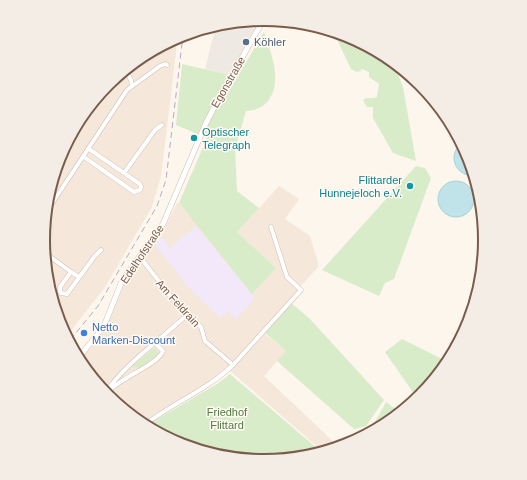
<svg xmlns="http://www.w3.org/2000/svg" width="527" height="480" viewBox="0 0 527 480" font-family="Arial,sans-serif">
  <rect width="100%" height="100%" fill="#fdf6ec"/>
  <!-- residential -->
  <g fill="#f5e8da">
    <path d="M178,36L161,176L152,207L105,287L67,336L59,324L43,240L59,155L107,84Z"/>
    <path d="M279,186L299,199L285,219L310,236L319,266L261,331L286,351L264,376L338,446L321,450L228,369L216,378L155,414L146,422L107,396L82,358L106,325L123,285L132,271L161,236L177,203H179L198,225L197,226L276,268L237,232Z"/>
  </g>
  <!-- industrial -->
  <path fill="#efe9e4" d="M261,20L230,75L205,69L215,29H224L225,27Z"/>
  <!-- education -->
  <path fill="#f3e8fa" d="M196,226L255,298L236,319L227,311L221,318L192,291L155,245L161,236L170,248Z"/>
  <!-- green -->
  <g fill="#d8ecc9">
    <path d="M264,32C271,53 283,82 268,101C262,108 254,111 246,111L235,149L237,191L259,208L237,232L276,268L252,294L179,203L207,138L176,125L182,64L230,75L217,98L223,101Z"/>
    <path d="M334,33L348,36L395,67L403,87L416,161L393,153L373,118V107H367L363,100L366,98H374L377,97L379,84L369,77V72L362,69L360,71L357,72L351,69Z"/>
    <path d="M416,166L425,168L431,178L394,279L385,283L379,296L322,270Z"/>
    <path d="M291,303L309,318L384,400L366,426L354,429L277,361L286,351L265,333Z"/>
    <path d="M402,339L444,360L420,396L417,398L385,352Z"/>
    <path d="M154,348L158,352V354L141,367L138,368L132,366Z"/>
    <path d="M230,374L319,450L263,461L179,444L149,424L217,384Z"/>
    <path d="M386,402L398,411L369,430L371,429Z"/>
  </g>
  <!-- water -->
  <g fill="#bfe3e8" stroke="#a5d3da">
    <path d="M460,144L468,156L472,176C455,174 448,157 460,144Z"/>
    <circle cx="456" cy="199" r="18"/>
  </g>
  <g fill="none" stroke-linecap="round" stroke-linejoin="round">
    <!-- minor casing -->
    <g stroke="#d1beb0" stroke-width="5">
      <g id="minor">
        <path d="M126,71L131,80L132,86"/>
        <path d="M84,157L134,192L140,190L141,187L140,184L89,149"/>
        <path d="M124,173L155,130L162,125"/>
        <path d="M49,208L127,90L160,66L165,64L167,65"/>
        <path d="M45,253L71,272"/>
        <path d="M140,257L172,298L201,327L205,341L233,365"/>
        <path d="M79,277L71,272L60,287V291L61,293L67,294L94,257L101,250"/>
        <path d="M106,392C112,388 118,383 125,379C134,373 160,361 163,351L155,343"/>
        <path d="M105,393C127,362 160,340 188,314"/>
        <path d="M147,423C175,402 208,389 233,365L301,290L287,277L271,227"/>
      </g>
    </g>
    <!-- tertiary casing -->
    <g stroke="#d1beb0" stroke-width="6">
      <path id="tertiary" d="M80,356L104,326L122,281L163,224L206,123L220,96L264,19"/>
    </g>
    <!-- minor -->
    <use href="#minor" stroke="#fff" stroke-width="4"/>
    <!-- tertiary -->
    <use href="#tertiary" stroke="#fff" stroke-width="5"/>
    <!-- rail -->
    <path stroke="#b9a8c9" stroke-width="1" stroke-dasharray="6 4" stroke-linecap="butt" d="M70,340L98,306L157,206L166,180L183,35"/>
  </g>
  <!-- markers -->
  <circle fill="#5c6f8a" stroke="#fffaf3" stroke-width="1.5" cx="246" cy="42" r="4"/>
  <g fill="#0f9aa8" stroke="#fffaf3" stroke-width="1.5">
    <circle cx="194" cy="138" r="4"/>
    <circle cx="410" cy="186" r="4"/>
  </g>
  <circle fill="#3f7fe0" stroke="#fffaf3" stroke-width="1.5" cx="84" cy="333" r="4"/>
  <g text-anchor="middle" dominant-baseline="central" stroke-width="3" stroke-linejoin="round" paint-order="stroke">
    <!-- service labels -->
    <g font-size="11" fill="#4e5e75" stroke="#fffaf3" text-anchor="start">
      <text x="254" y="42">Köhler</text>
    </g>
    <!-- street labels -->
    <g font-size="11" fill="#7a5c4d" stroke="#fffaf3">
      <text transform="translate(228 82) rotate(-60)">Egonstraße</text>
      <text transform="translate(142 254) rotate(-56)">Edelhofstraße</text>
      <text transform="translate(178 303) rotate(48)">Am Feldrain</text>
    </g>
    <!-- culture labels -->
    <g font-size="11" fill="#0d838f" stroke="#fffaf3" text-anchor="start">
      <text x="202" y="132">Optischer<tspan x="202" dy="13">Telegraph</tspan></text>
      <text x="402" y="180" text-anchor="end">Flittarder<tspan x="402" dy="13">Hunnejeloch e.V.</tspan></text>
    </g>
    <!-- shop labels -->
    <g font-size="11" fill="#366cbe" stroke="#fffaf3" text-anchor="start">
      <text x="92" y="327">Netto<tspan x="92" dy="13">Marken-Discount</tspan></text>
    </g>
    <!-- park labels -->
    <g font-size="11" fill="#537a41" stroke="#fffaf3">
      <text x="227" y="412">Friedhof<tspan x="227" dy="13">Flittard</tspan></text>
    </g>
  </g>
  <!-- crop -->
  <path d="M0 0H527V480H0ZM50 240a214 214 0 1 1 428 0a214 214 0 1 1-428 0Z" fill="#f4ede6" fill-rule="evenodd"/>
  <path fill="none" stroke="#7a5c4d" stroke-width="2" d="M50 240a214 214 0 1 1 428 0a214 214 0 1 1-428 0Z"/>
</svg>
